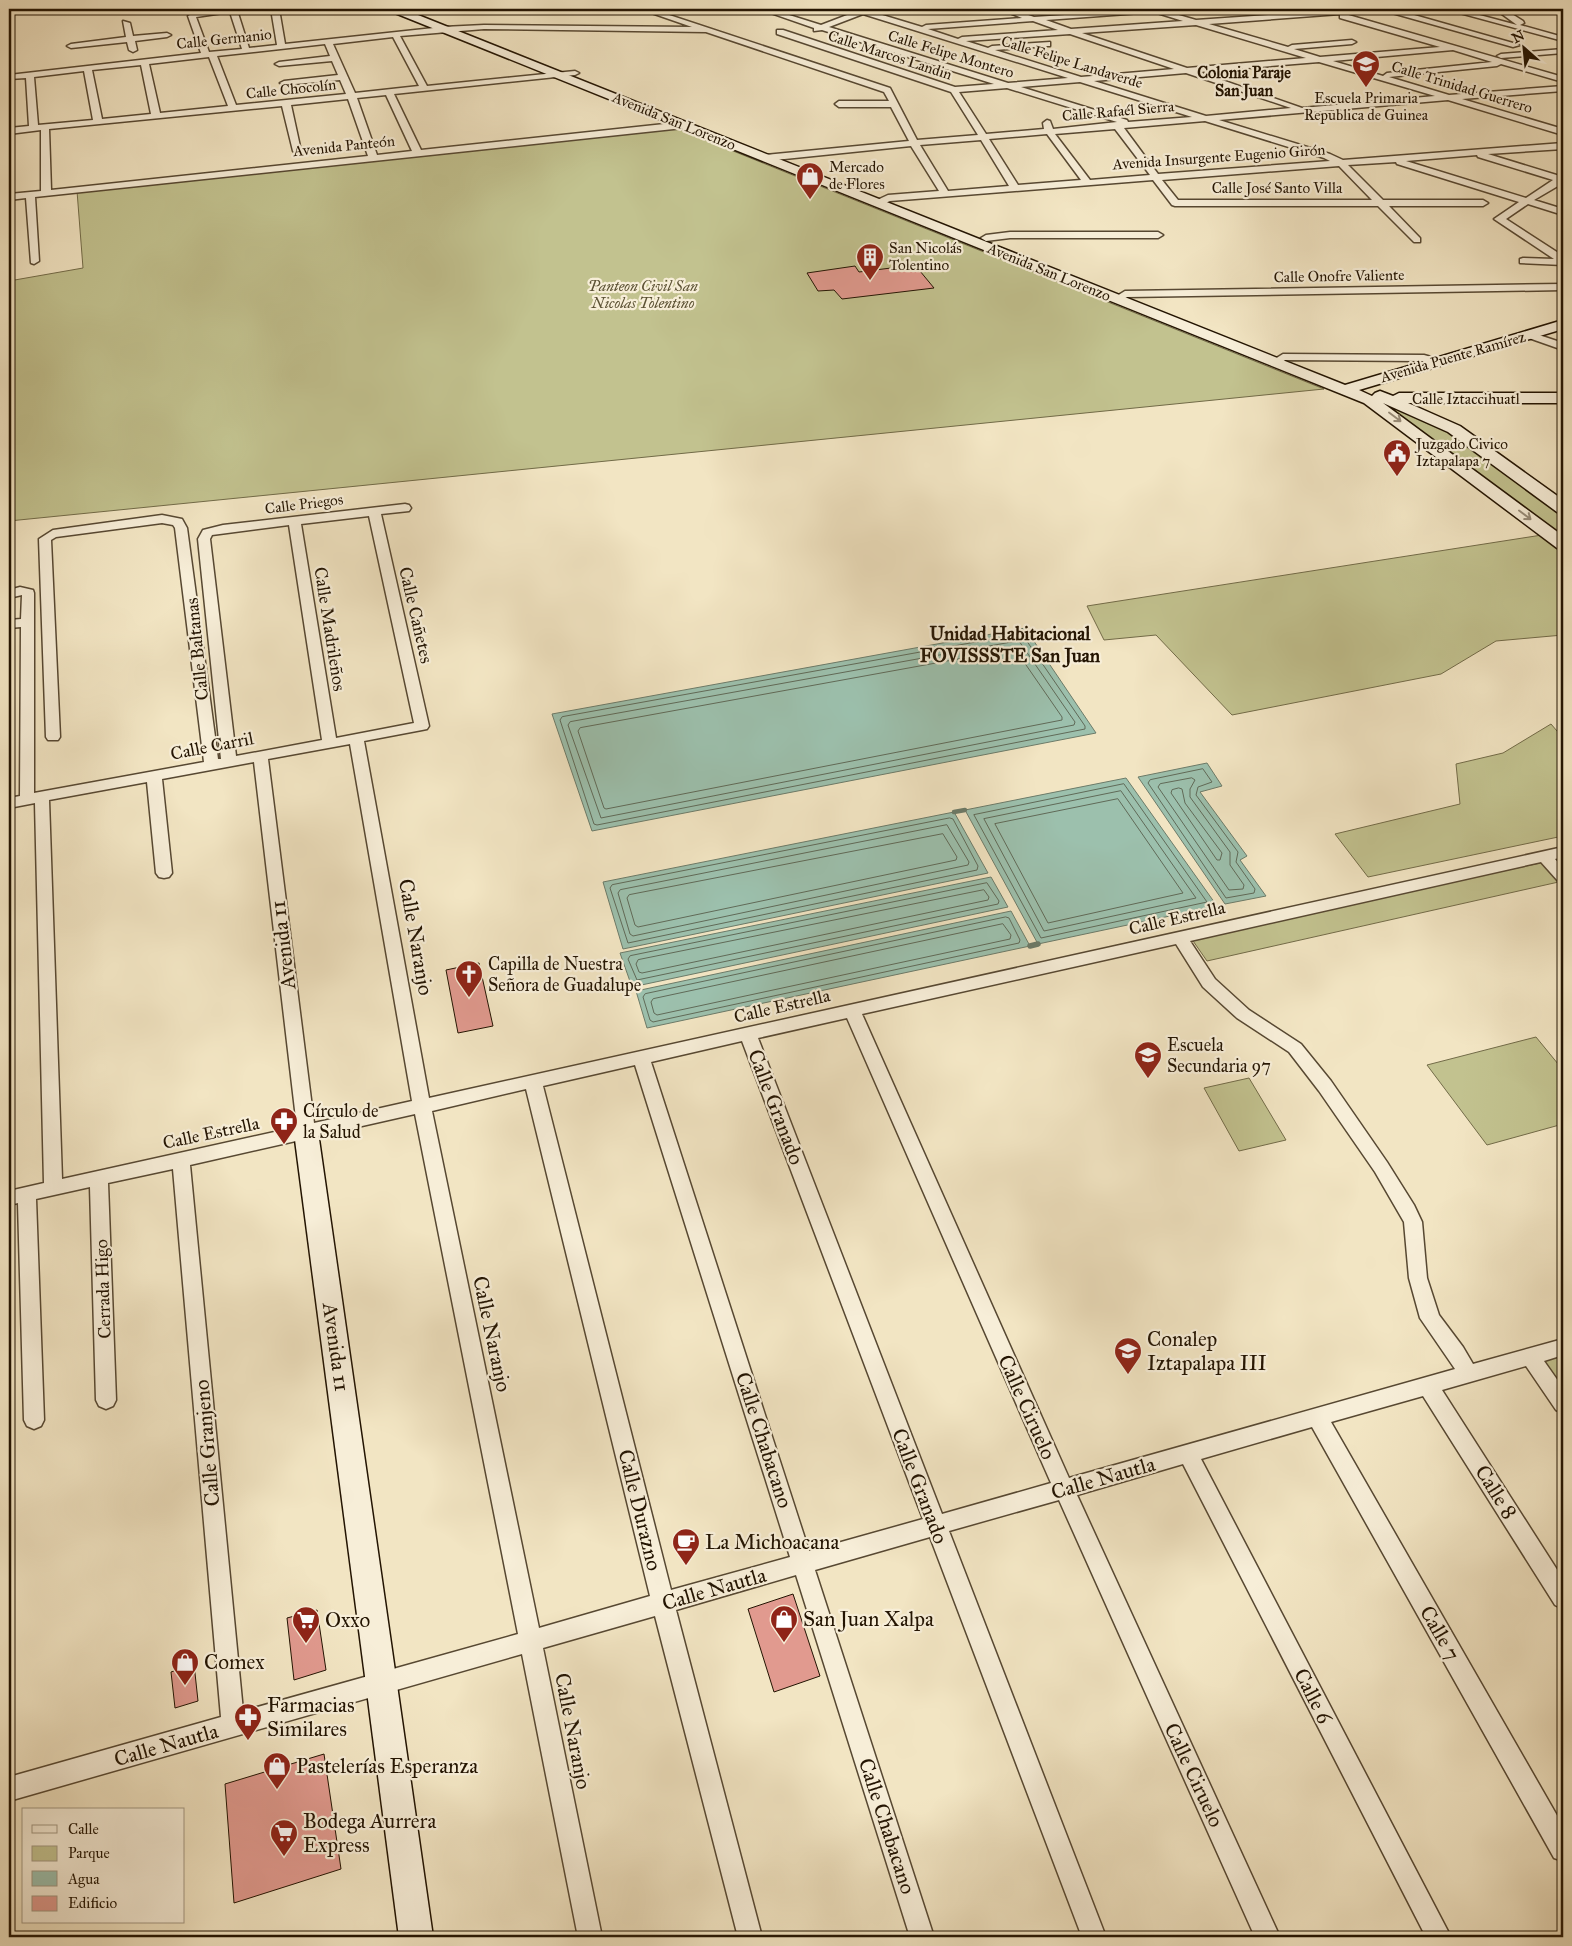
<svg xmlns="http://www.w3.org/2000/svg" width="1572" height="1946" viewBox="0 0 1572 1946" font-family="'IM FELL Great Primer',serif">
  <rect width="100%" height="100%" fill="#f2e5c3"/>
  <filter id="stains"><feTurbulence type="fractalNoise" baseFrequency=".004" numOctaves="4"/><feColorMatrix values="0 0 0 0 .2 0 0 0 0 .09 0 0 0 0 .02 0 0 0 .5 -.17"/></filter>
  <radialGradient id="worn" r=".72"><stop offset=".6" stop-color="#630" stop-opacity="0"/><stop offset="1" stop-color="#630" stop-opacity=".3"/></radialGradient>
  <!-- green -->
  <g fill="#c2c28f" stroke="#726b48">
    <path d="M676,128L1324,389L9,521V281L83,268L77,191Z"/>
    <path d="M1396,408L1452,430L1563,511V537L1394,413Z"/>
    <path d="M1542,535L1563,551V635L1496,641L1441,674L1232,715L1156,635L1104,640L1087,606Z"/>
    <path d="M1551,724L1563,738V836L1368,877L1335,834L1460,804L1456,764L1503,753Z"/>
    <path d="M1545,862L1551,867L1563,864V881L1207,961L1191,938Z"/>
    <path d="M1536,1037L1563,1070V1124L1487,1145L1427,1065Z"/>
    <path d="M1249,1078L1286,1140L1239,1151L1204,1088Z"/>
    <path d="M1563,1347V1404L1530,1357Z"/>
  </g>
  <!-- water -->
  <g fill="#9cc0ad" stroke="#6c7b69">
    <path d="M1025,628L1096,733L592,831L552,714Z"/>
    <path d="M1207,763L1222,786L1200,792L1247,856L1240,860L1266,896L1225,904L1138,777Z"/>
    <path d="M1126,778L1217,906L1038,944L965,810Z"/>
    <path d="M954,812L988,873L623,949L603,882Z"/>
    <path d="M991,877L1008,907L632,987L620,953Z"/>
    <path d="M1011,911L1030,946L647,1028L636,991Z"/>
  </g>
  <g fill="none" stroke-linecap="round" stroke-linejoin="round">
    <!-- shore -->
    <g stroke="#606a58" stroke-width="1">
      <path d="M1022,634L1085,726V729L597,825L594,824L560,720L562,717Z"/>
      <path d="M1019,641L1075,722L1074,725L601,818L568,725L570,722Z"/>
      <path d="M1015,649L1062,717V720L606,809L604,808L578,731L580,728Z"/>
      <path d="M1203,769L1212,782L1198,787L1196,795L1238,852L1236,862L1255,889L1254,893L1226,898L1148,783L1150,780Z"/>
      <path d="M1192,778L1195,780L1190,789V797L1230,852V865L1244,885L1243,889L1229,890L1158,787L1160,784Z"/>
      <path d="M1124,784L1207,902L1041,938L974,815Z"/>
      <path d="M1179,788L1182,789L1185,803L1222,853L1220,860H1217L1171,793L1172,790Z"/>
      <path d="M1121,791L1196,898L1044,931L984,819Z"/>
      <path d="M1118,799L1183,893L1048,923L995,824Z"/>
      <path d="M950,818L953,819L978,866L977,870L628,943L610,888L612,885Z"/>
      <path d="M947,825L969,862L968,865L633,936L630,934L618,893L620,890Z"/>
      <path d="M943,834L957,857L956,860L638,927L635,925L627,898L629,895Z"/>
      <path d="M987,883L999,901L998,904L637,980L628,959L630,956Z"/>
      <path d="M984,890L989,897L988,900L642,973L639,972L636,964L638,960Z"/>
      <path d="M1006,917L1009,918L1020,940L1019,943L653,1022L650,1020L643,997L645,994Z"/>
      <path d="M1003,924L1011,935L1010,939L657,1015L654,1013L651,1002L653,999Z"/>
    </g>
    <!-- stream-far1 -->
    <path stroke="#6c7b69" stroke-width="4.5" d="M954,812L965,810"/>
    <!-- stream -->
    <path stroke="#6c7b69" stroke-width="5.5" d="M1030,946L1038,944"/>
  </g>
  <!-- building -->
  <g fill="#e19a8f" stroke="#231402">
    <path d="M915,265L934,288L842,299L834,290L818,291L807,273L855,266L859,272Z"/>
    <path d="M479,963L493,1026L458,1033L446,970Z"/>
    <path d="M793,1594L820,1676L774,1692L748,1609Z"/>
    <path d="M317,1610L326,1670L294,1680L287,1618Z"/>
    <path d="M194,1664L198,1701L175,1708L171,1672Z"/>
    <path d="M324,1754L341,1869L234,1903L225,1784Z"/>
  </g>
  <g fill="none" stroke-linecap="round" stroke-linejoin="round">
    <!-- street casing -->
    <g stroke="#574832" stroke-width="3">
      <g id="street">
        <path d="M220,9L237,10L249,48L277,45L271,9H279L285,44L443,27L484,25L692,27L640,9H651L890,88L917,140L978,135L951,92L777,34V30H783L955,87L994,84L822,30L814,31V28L759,9H770L821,25L855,12L851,9H869V11L922,27L926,25L1022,18L1000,9H1011L1034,17L1158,9L1196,20L1356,9H1393L1520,45L1513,47L1385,11L1345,14L1563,77V82L1501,64L1497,66L1389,77L1449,95L1563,86V91L1462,99L1563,129V135L1448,100L1219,120L1330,154L1343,160L1563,143V149L1488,154L1563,177V183L1534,200L1563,209V215L1528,204L1506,219L1563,256V265L1520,263V259L1523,258L1554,259L1494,219L1519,202L1397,164L1396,162L1348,165L1383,200H1483L1488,203L1483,206H1389L1420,238V242H1414L1378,206H1175L1172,205L1153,180L890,201L881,205H875V201L888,195L939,191L911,146L765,161L761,158L765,155L909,141L891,107H839L835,104L839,101H889L884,92L706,32L484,29L400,36L427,86L575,71L579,73L575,75L394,94L421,150L683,122L687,125L683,128L35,197L39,261L34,264L31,263L26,198L9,200V194L41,191V130L9,134V128L29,126L26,78L9,79V75L201,53L188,16L197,11ZM230,12L242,49L209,52L196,17ZM1154,12L1183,21L1071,29L1046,20ZM863,14L1068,78L1008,83L829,27ZM1340,14V18L1440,47L1320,57L1294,49L1352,44L1356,42L1352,40L1292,45L1288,47L1209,24ZM1033,21L1058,30L962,37L958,39L928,29ZM1196,25L1306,58L1187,68L1082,33ZM1070,34L1174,69L1081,77L995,50L1047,46H1050V42L992,46L988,48L966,41ZM393,37L419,86L355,93L333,44ZM325,44L330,56L279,62L275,64L279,66L332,61L338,75L284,81L280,83L284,85L340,80L346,94L236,105L217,56ZM1453,50L1492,62L1387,73L1383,76L1333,61ZM209,57L228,106L160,113L149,64ZM1319,62L1435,96L1302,108L1199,72ZM141,65L151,114L102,119L92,70ZM84,71L93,120L38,125L34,77ZM1186,73L1291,108L1206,116L1094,81ZM1080,82L1192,117L1128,122L1127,120L1021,87ZM1007,88L1117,122L1053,129L1050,121L1047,120L1043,123L1044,129L986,134L959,92ZM386,95L412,151L377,155L357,98ZM348,99L368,156L51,190L49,129L282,106L293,151L297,154L301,151L291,105ZM1205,121L1324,158L1330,161L1158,174L1124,128ZM1115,129L1150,175L1090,180L1055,134ZM1047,134L1081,180L1018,185L989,139ZM981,140L1009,186L948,191L920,145ZM1477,155L1478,157L1553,180L1526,198L1406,161ZM1339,166L1372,200H1178L1162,180Z"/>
        <path d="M1445,9H1457L1517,25L1495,9H1504L1523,21L1524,23L1520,25L1563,37V41Z"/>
        <path d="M1552,9H1563V14Z"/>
        <path d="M123,21L130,23L133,36L167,33L171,35L167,37L135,41L137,50L133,52L129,50L127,42L71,48L67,46L71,44L126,37Z"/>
        <path d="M1563,49V53L1501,58L1497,56L1501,54Z"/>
        <path d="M1010,232H1158L1163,235L1158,238H1010L986,241L981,238L986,235Z"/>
        <path d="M1563,284V290L1127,297L1117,302L1112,299L1125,291Z"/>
        <path d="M1530,332L1563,343V350L1526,337L1525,335Z"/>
        <path d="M1283,354L1424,355L1442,360L1443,362L1438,365L1423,361L1285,360L1279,364H1271L1270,362Z"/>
        <path d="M405,504L409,505L411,508L409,511L381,514L429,726L427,729L422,730L364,741L429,1098L1563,847V857L1555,859L1563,868V882L1558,881L1541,862L1190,941L1215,979L1249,1010L1301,1044L1331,1081L1387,1162L1414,1205L1422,1222L1427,1278L1439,1315L1463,1347L1473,1364L1563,1339V1355L1544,1361L1563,1388V1413L1556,1410L1526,1366L1442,1390L1563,1579V1609L1555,1605L1423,1396L1331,1422L1563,1826V1861L1554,1858L1312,1427L1201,1459L1451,1937H1426L1183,1464L1077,1495L1280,1937H1255L1059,1500L949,1531L1106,1937H1082L930,1537L815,1570L934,1937H910L796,1575L676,1610L762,1937H738L655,1616L543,1648L602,1937H578L522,1654L9,1801V1777L221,1717L173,1169L108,1183L116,1400L113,1406L106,1409L99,1406L96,1400L90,1187L36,1199L44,1420L41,1426L34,1429L27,1426L24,1420L18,1203L9,1205V1191L44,1183L35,803L9,808V798L20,796L21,627L9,628V620L21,619L22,595L9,598V590L20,587L33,590L34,593V793L204,762L175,528L173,525L162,523L56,537L51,540L60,737L58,740H48L46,737L39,539L53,530L162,515L182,519L187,528L218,759H221L198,539L203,530L223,525ZM369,516L414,723L336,738L301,524ZM289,525L322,740L236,756L210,539L212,535ZM350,744L412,1101L314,1123L268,759ZM254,762L297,1127L62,1179L49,800L147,782L156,873L159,877L164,878L169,877L172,873L162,779ZM1176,944L1203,987L1237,1018L1289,1052L1319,1091L1375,1172L1404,1222L1409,1278L1420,1318L1455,1369L1069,1478L862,1014ZM847,1018L1051,1483L942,1514L758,1038ZM742,1041L923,1519L809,1551L651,1062ZM635,1065L790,1557L671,1590L543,1086ZM526,1089L650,1596L539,1628L432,1111ZM415,1114L518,1634L243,1711L190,1165Z"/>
      </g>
    </g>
    <!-- secondary casing -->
    <g stroke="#231402" stroke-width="3">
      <g id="secondary">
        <path d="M389,9H403L1345,385L1563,320V329L1359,390L1372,396L1375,393L1380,391L1393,396L1399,393H1563V403H1408L1460,426L1563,500V513L1557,512L1448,432L1383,403L1563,536V549L1557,548L1364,403L390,11Z"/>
        <path d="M306,1122L315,1125L318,1132L433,1937H399L294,1132L297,1125Z"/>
      </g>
    </g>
    <!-- street -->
    <use href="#street" fill="#f7eed8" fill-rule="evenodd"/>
    <!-- secondary -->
    <use href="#secondary" fill="#f7eed8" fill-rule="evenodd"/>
  </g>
  <!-- one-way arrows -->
  <defs><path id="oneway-shaft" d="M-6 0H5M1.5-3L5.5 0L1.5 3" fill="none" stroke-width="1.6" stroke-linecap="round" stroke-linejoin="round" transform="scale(1.25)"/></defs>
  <g stroke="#988c78">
    <use href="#oneway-shaft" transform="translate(1395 417) rotate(37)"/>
    <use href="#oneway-shaft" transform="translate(1525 515) rotate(37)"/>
  </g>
  <!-- icons -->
  <defs>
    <g id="school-pin" transform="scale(1.4375)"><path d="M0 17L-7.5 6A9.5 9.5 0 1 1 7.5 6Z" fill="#8f2418" stroke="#f7eed8"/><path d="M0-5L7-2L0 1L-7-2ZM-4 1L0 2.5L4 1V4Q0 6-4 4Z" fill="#fff"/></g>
    <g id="shop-pin" transform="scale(1.4375)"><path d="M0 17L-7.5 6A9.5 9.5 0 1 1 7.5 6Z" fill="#8f2418" stroke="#f7eed8"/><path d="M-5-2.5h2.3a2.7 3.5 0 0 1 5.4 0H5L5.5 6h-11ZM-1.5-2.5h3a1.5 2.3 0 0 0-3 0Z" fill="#fff"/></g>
    <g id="building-pin" transform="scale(1.4375)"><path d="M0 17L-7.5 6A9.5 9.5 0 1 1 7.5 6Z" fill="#8f2418" stroke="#f7eed8"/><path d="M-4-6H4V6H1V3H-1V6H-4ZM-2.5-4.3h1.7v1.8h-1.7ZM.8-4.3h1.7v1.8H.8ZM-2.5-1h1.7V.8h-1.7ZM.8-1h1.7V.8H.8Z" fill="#fff"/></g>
    <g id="civic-pin" transform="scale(1.4375)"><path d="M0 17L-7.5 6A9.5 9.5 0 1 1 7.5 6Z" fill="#8f2418" stroke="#f7eed8"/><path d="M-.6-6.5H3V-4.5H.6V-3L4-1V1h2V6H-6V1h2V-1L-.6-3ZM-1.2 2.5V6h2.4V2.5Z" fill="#fff"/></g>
    <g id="church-pin" transform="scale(1.4375)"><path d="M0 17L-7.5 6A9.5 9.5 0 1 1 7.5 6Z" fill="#8f2418" stroke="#f7eed8"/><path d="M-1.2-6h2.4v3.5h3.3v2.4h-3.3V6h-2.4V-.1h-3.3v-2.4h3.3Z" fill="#fff"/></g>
    <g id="pharmacy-pin" transform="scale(1.4375)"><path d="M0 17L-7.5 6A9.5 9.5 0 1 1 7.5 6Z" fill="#8f2418" stroke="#f7eed8"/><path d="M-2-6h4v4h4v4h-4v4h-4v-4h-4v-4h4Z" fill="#fff"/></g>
    <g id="cafe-pin" transform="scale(1.4375)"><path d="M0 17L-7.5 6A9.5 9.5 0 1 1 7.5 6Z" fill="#8f2418" stroke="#f7eed8"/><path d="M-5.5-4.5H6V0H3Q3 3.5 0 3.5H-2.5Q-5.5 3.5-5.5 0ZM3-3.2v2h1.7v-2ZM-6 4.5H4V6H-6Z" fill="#fff"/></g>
    <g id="supermarket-pin" transform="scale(1.4375)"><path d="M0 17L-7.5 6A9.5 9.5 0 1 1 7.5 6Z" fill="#8f2418" stroke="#f7eed8"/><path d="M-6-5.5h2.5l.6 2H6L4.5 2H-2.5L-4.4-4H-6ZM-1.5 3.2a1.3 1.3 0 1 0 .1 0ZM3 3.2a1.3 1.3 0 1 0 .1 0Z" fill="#fff"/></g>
  </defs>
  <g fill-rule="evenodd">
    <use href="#school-pin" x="1366" y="64"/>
    <use href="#shop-pin" x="810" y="176"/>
    <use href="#building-pin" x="870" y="257"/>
    <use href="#civic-pin" x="1397" y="453"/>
    <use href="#church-pin" x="469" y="974"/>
    <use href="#school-pin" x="1148" y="1055"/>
    <use href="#pharmacy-pin" x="284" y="1121"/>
    <use href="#school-pin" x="1128" y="1351"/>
    <use href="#cafe-pin" x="686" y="1542"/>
    <use href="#shop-pin" x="784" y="1619"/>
    <use href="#supermarket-pin" x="306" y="1620"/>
    <use href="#shop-pin" x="185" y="1662"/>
    <use href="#pharmacy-pin" x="248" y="1717"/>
    <use href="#shop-pin" x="277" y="1766"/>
    <use href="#supermarket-pin" x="284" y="1833"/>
  </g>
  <g text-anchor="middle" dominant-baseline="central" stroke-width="4.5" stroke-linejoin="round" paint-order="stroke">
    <!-- far-street labels -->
    <g font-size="15" fill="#231402" stroke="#f7eed8">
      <text transform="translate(224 39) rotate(-6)">Calle Germanio</text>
      <text transform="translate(951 54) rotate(17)">Calle Felipe Montero</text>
      <text transform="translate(890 55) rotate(18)">Calle Marcos Landin</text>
      <text transform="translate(1072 62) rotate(17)">Calle Felipe Landaverde</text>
      <text transform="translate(1462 87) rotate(17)">Calle Trinidad Guerrero</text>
      <text transform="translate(291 89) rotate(-6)">Calle Chocolín</text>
      <text transform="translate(1118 111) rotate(-5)">Calle Rafaél Sierra</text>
      <text transform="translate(674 121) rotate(22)">Avenida San Lorenzo</text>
      <text transform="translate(344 146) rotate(-6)">Avenida Panteón</text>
      <text transform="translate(1219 157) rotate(-4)">Avenida Insurgente Eugenio Girón</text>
      <text x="1277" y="188">Calle José Santo Villa</text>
      <text transform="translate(1049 272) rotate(22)">Avenida San Lorenzo</text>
      <text transform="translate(1339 276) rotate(-1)">Calle Onofre Valiente</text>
      <text transform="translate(1453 357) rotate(-16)">Avenida Puente Ramírez</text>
      <text x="1466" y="399">Calle Iztaccihuatl</text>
      <text transform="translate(304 504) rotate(-7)">Calle Priegos</text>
    </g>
    <!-- far-poi labels -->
    <g font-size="15" fill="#231402" stroke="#f7eed8" text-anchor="start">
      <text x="1366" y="98" text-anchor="middle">Escuela Primaria<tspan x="1366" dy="17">Republica de Guinea</tspan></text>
      <text x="829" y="167">Mercado<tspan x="829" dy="17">de Flores</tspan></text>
      <text x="889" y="248">San Nicolás<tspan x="889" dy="17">Tolentino</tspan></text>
      <text x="1416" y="444">Juzgado Civico<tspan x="1416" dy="17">Iztapalapa 7</tspan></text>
    </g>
    <!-- far-park labels -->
    <g font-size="15" font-style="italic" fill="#5b5133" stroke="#f7eed8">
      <text x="643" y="286">Panteon Civil San<tspan x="643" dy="17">Nicolas Tolentino</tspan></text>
    </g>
    <!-- far-neighbourhood labels -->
    <g font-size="16" font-weight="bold" fill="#231402" stroke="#f7eed8">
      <text x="1244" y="72">Colonia Paraje<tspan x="1244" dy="18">San Juan</tspan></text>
    </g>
    <!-- street labels -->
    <g font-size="18" fill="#231402" stroke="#f7eed8">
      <text transform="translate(416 615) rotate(77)">Calle Cañetes</text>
      <text transform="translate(330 629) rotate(81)">Calle Madrileños</text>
      <text transform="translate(197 649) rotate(-96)">Calle Baltanas</text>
      <text transform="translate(212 746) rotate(-11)">Calle Carril</text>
      <text transform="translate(1177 918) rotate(-13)">Calle Estrella</text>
      <text transform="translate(782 1006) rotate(-13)">Calle Estrella</text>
      <text transform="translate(211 1133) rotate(-12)">Calle Estrella</text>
      <text transform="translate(103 1289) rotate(-92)">Cerrada Higo</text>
    </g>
    <!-- poi labels -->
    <g font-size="18" fill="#231402" stroke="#f7eed8" text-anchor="start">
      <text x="488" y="964">Capilla de Nuestra<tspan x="488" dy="21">Señora de Guadalupe</tspan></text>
      <text x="1167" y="1045">Escuela<tspan x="1167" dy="21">Secundaria 97</tspan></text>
      <text x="303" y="1111">Círculo de<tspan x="303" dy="21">la Salud</tspan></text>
    </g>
    <!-- neighbourhood labels -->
    <g font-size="19" font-weight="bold" fill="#231402" stroke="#f7eed8">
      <text x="1010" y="633">Unidad Habitacional<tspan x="1010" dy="22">FOVISSSTE San Juan</tspan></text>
    </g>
    <!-- near-street labels -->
    <g font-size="21" fill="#231402" stroke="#f7eed8">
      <text transform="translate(416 937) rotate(80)">Calle Naranjo</text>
      <text transform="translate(283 945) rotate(-97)">Avenida 11</text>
      <text transform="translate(776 1107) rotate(69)">Calle Granado</text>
      <text transform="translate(492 1334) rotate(78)">Calle Naranjo</text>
      <text transform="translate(336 1347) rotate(82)">Avenida 11</text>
      <text transform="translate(1027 1407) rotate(66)">Calle Ciruelo</text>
      <text transform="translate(764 1440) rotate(72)">Calle Chabacano</text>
      <text transform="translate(207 1443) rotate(-95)">Calle Granjeno</text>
      <text transform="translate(1103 1478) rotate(-16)">Calle Nautla</text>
      <text transform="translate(920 1486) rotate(69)">Calle Granado</text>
      <text transform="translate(1496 1492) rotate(58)">Calle 8</text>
      <text transform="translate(640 1510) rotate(76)">Calle Durazno</text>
      <text transform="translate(714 1589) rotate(-16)">Calle Nautla</text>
      <text transform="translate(1440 1633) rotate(60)">Calle 7</text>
      <text transform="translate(1313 1696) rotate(63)">Calle 6</text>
      <text transform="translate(573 1731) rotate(79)">Calle Naranjo</text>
      <text transform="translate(166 1745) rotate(-16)">Calle Nautla</text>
      <text transform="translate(1194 1775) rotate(65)">Calle Ciruelo</text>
      <text transform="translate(887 1826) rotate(72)">Calle Chabacano</text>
    </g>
    <!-- near-poi labels -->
    <g font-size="21" fill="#231402" stroke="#f7eed8" text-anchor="start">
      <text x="1147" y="1339">Conalep<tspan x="1147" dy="24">Iztapalapa III</tspan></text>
      <text x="705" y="1542">La Michoacana</text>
      <text x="803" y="1619">San Juan Xalpa</text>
      <text x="325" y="1620">Oxxo</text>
      <text x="204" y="1662">Comex</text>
      <text x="267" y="1705">Farmacias<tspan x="267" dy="24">Similares</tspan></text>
      <text x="296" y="1766">Pastelerías Esperanza</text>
      <text x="303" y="1821">Bodega Aurrera<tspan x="303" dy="24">Express</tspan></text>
    </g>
  </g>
  <!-- margin -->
  <rect width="1572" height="1946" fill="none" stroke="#f2e5c3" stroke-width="30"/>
  <rect x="10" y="10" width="1552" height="1926" fill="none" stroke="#231402" stroke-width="2.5"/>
  <rect x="15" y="15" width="1542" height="1916" fill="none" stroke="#231402"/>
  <!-- legend -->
  <rect x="22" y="1808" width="162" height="115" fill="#f7eed8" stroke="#a29782"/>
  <rect x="32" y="1825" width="25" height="8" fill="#f7eed8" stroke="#a29782"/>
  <text x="68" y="1834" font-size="15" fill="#231402">Calle</text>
  <rect x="32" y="1846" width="25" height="15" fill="#c2c28f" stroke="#a29782"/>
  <text x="68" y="1858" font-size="15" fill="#231402">Parque</text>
  <rect x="32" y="1871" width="25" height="15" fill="#9cc0ad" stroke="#a29782"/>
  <text x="68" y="1884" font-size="15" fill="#231402">Agua</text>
  <rect x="32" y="1896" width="25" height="15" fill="#e19a8f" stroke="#a29782"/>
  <text x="68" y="1908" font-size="15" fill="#231402">Edificio</text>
  <!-- north arrow -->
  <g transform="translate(1524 48) rotate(333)" stroke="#f7eed8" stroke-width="4" paint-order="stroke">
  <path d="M0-4L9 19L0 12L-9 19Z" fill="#231402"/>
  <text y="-8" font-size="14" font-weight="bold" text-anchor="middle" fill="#231402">N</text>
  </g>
  <rect width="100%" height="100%" filter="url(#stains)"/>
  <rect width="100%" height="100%" fill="url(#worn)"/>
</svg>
